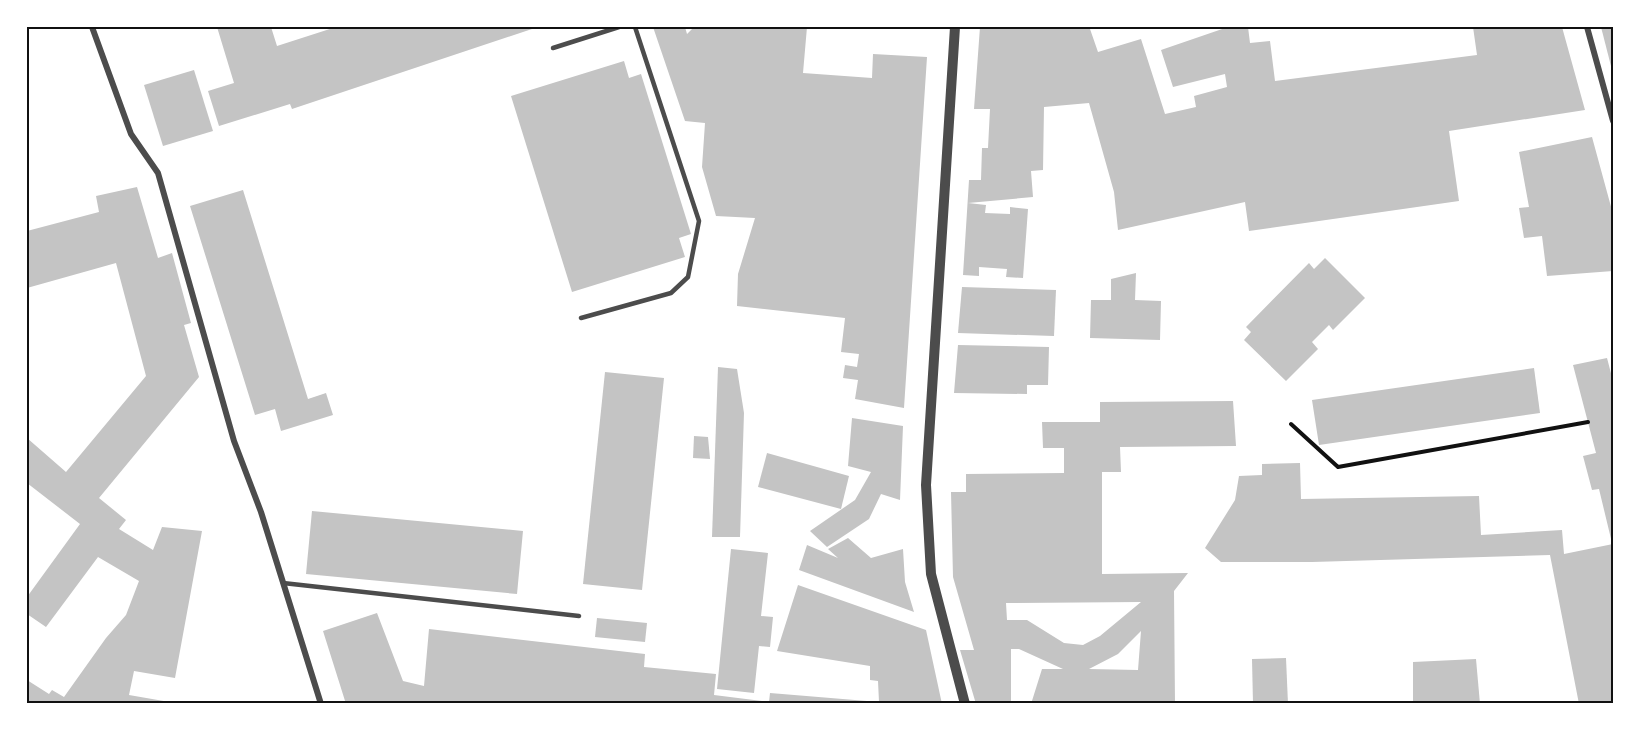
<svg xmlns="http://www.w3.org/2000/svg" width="1640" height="731" viewBox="0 0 1640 731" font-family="'PT Sans',sans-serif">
  <rect width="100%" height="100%" fill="#fff"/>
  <!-- building -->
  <g fill="#c4c4c4" fill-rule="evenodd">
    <path d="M217,27H271L277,46L336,27H531L532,29L292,109L290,104L219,126L208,91L234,83Z"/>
    <path d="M653,27H685L687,34L694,27H807L803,73L872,78L873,54L927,57L904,408L855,399L858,380L843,378L845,365L857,367L859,354L841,352L845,318L737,306L738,274L755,218L716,216L702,167L705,123L685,121Z"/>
    <path d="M980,27H1086L1090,29L1098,52L1141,39L1165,114L1196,107L1194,96L1227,87L1225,74L1173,87L1161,50L1228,27H1248L1250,43L1270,41L1275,81L1477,55L1473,27H1562L1585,110L1449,131L1459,201L1249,231L1245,202L1118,230L1114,192L1089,103L1044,107L1043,170L1031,171L1033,197L968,203L986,205L985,213L1010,214V207L1028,209L1023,278L1006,277L1007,269L979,267V276L963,275L969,180H981L982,148H988L990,109H974Z"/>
    <path d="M1601,27H1613V70H1612Z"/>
    <path d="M624,61L629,78L641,74L691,234L679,238L685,257L572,292L511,96Z"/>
    <path d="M194,70L213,131L163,146L144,85Z"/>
    <path d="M1592,137L1613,214V271L1547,276L1542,236L1524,238L1519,208L1529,207L1519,152Z"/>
    <path d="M137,187L158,258L172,253L191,323L184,325L199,377L99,498L126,520L119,529L153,550L162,527L202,531L175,678L134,671L129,695L181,704H27V680L49,694L52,690L64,697L106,638L126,615L139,581L98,557L46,627L27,614V597L80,524L27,483V438L66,472L146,376L116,263L27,288V231L99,212L96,196Z"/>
    <path d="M243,190L308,399L326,393L333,415L281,431L275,409L255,415L190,206Z"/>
    <path d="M1325,258L1365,298L1333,330L1329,325L1312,342L1318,349L1286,381L1244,340L1251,332L1246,327L1309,263L1314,269Z"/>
    <path d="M1136,273L1135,300L1161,301L1160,340L1090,338L1091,300H1111V279Z"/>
    <path d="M962,287L1056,290L1054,336L958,333Z"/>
    <path d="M958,345L1049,347L1048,385H1027V394L954,393Z"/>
    <path d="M1607,358L1613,381L1612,543L1599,489L1592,490L1583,456L1596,453L1573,365Z"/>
    <path d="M718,367L737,369L744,413L740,537H712Z"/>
    <path d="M1534,368L1540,413L1319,445L1312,400Z"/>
    <path d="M605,372L664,378L642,590L583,584Z"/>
    <path d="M1233,401L1236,446L1120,447L1121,472H1102V574L1188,573L1174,591L1175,704L1051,701L1050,704H1031L1042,669H1063L1019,649H1011V704H976L960,650H974L953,577L951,492H966V474L1064,473V448H1043L1042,422H1100V402ZM1141,602L1100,636L1083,645L1064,643L1027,620H1007L1006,603ZM1141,631L1138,670L1089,669L1118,654Z"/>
    <path d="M852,418L903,426L900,500L881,494L869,519L827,547L810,531L855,500L871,472L848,466Z"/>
    <path d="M694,436L708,437L710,459L693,458Z"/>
    <path d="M767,453L849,476L841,509L758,487Z"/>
    <path d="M1300,463L1301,499L1479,496L1481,535L1562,530L1564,554L1613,544V704H1579L1550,555L1312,562H1221L1205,548L1235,500L1239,476L1262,475V464Z"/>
    <path d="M312,511L523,531L517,594L306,574Z"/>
    <path d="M848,538L871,558L903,549L905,582L914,612L799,570L807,545L838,558L828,549Z"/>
    <path d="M731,549L768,553L761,616L773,617L770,647L759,646L754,693L717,689Z"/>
    <path d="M798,585L926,630L942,704H346L323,631L377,613L403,681L424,686L429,629L645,654L644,667L716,674L714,695L769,702L770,693L879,702L878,681L870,680V666L777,651Z"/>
    <path d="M597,618L647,623L645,642L595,637Z"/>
    <path d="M1286,658L1288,704H1253L1252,659Z"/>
    <path d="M1476,659L1480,704H1413V662Z"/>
  </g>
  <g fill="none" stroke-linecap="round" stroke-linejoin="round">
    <!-- path -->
    <path stroke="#111" stroke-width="4" d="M1291,424L1338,467L1588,422"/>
    <!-- service -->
    <g stroke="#4c4c4c" stroke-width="4.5">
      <path d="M553,48L619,27"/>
      <path d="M581,318L671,293L688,277L699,221L635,27"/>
      <path d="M283,583L579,616"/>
    </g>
    <!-- minor -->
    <g stroke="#4c4c4c" stroke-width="6">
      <path d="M92,27L131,134L158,173L234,441L261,512L321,704"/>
      <path d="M1587,27L1613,121"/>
    </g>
    <!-- tertiary -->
    <path stroke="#4c4c4c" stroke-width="10" d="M955,27L926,485L931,574L965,704"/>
  </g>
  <!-- border -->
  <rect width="1640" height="731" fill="none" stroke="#ffffff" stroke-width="57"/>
  <rect x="28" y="28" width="1584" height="674" fill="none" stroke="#111" stroke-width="2"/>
</svg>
